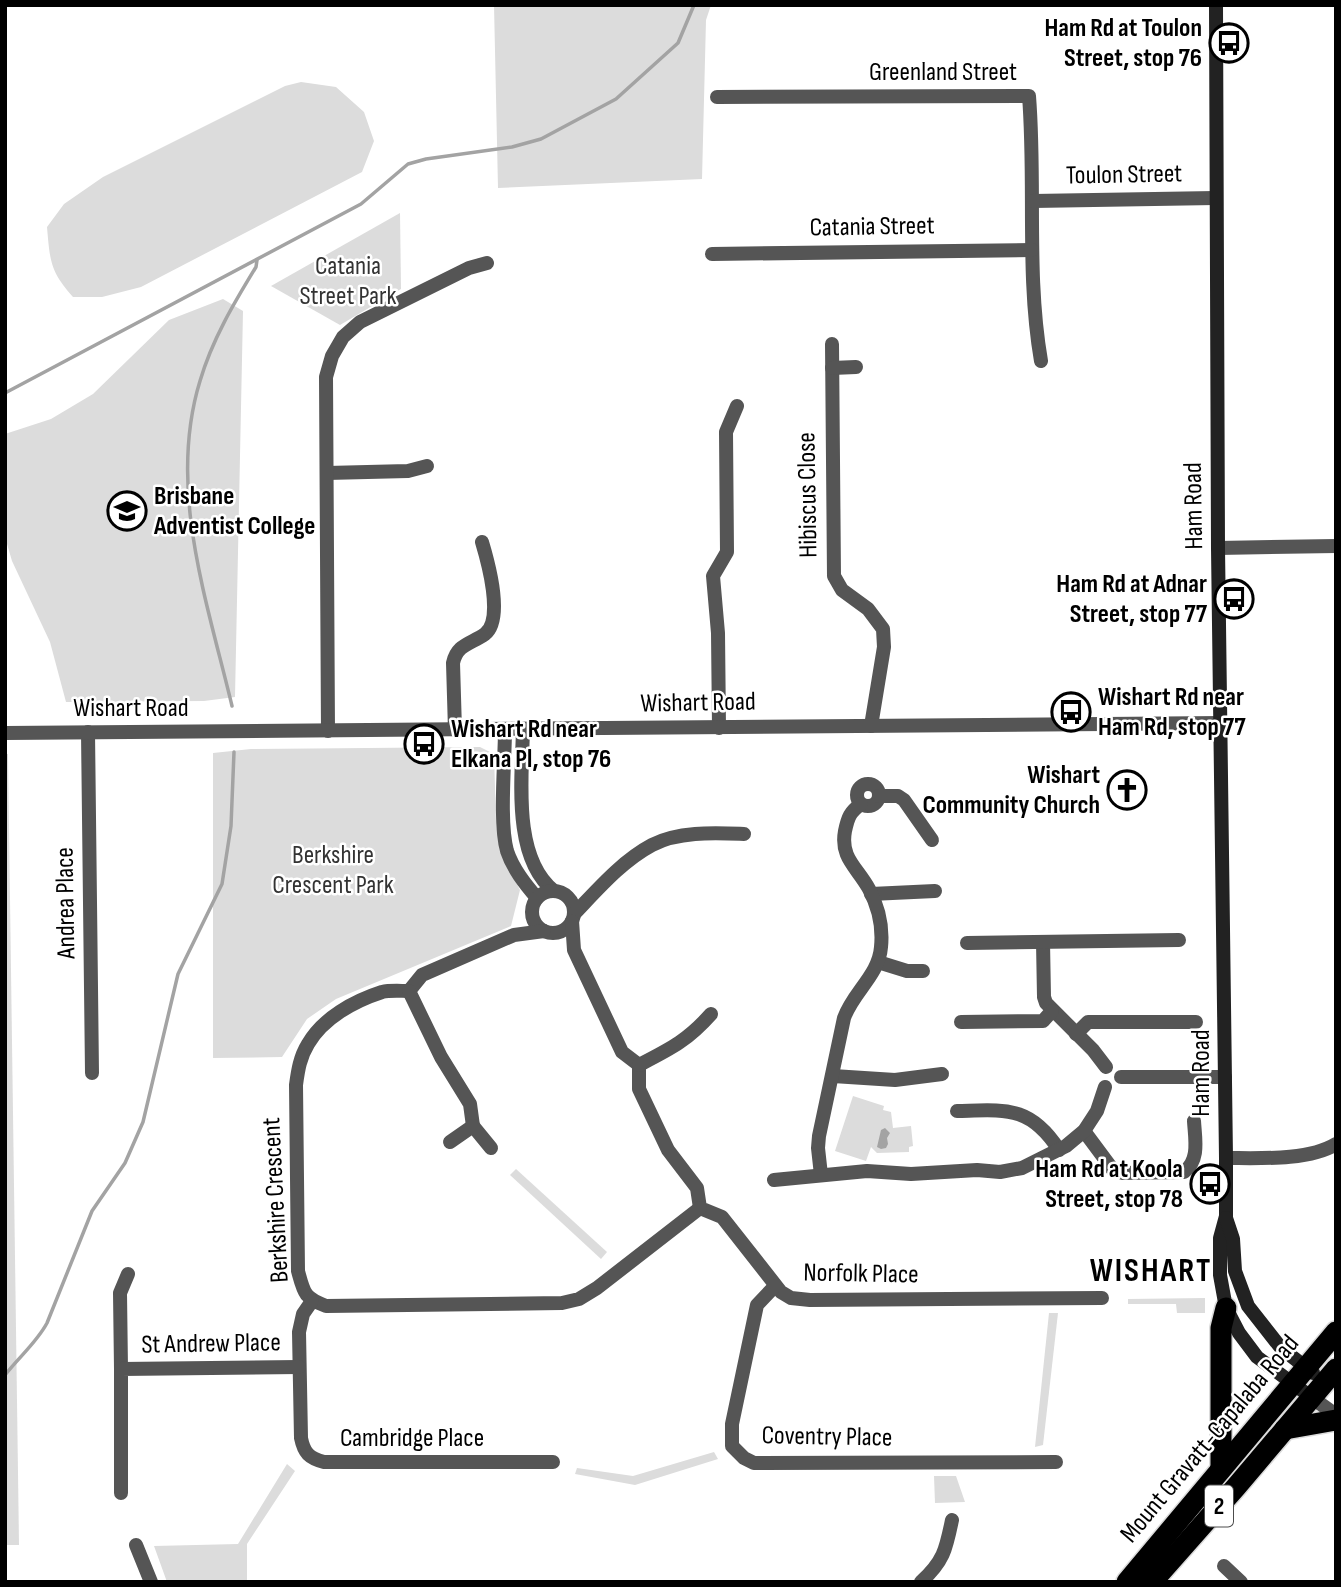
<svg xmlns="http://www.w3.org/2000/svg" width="1341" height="1587" viewBox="0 0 1341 1587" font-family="'Sofia Sans Condensed',sans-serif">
  <rect width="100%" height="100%" fill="#fff"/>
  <!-- green -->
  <g fill="#dcdcdc">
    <path d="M494,5H711L706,20L702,179L498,188Z"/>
    <path d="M301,82L336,87L364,112L374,141L362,172L141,287L102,297H73C50,271 50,261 47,227L64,204L103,177L285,86Z"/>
    <path d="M400,213L401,289L340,325L271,286Z"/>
    <path d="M223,299L243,311L235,697L204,701L66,702L50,642L12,561L5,537V434L51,419L93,394L169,320Z"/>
    <path d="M480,747L494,754L496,822L500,852L520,890L511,926L336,999L307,1019L282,1057L213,1058V753L251,749Z"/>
    <path d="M5,754H8L19,1545H5Z"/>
    <path d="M853,1096L884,1106L883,1110L891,1112L893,1128L911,1126L913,1146L909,1147V1152L877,1153L871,1147L866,1161L835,1151Z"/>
    <path d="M516,1169L607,1252L601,1259L510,1175Z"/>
    <path d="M1205,1298V1313H1177L1176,1304H1128V1299Z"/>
    <path d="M1049,1313H1058L1043,1445L1035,1447Z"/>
    <path d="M714,1452L718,1459L635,1485L575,1474L577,1468L633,1476Z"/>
    <path d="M287,1464L295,1471L247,1544V1582H167L154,1546L238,1544Z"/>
    <path d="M934,1476H956L965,1502L935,1503Z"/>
  </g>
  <!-- water -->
  <path fill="#a3a3a3" d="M885,1128L890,1133L887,1138L888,1144L886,1148L881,1149L877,1147L881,1130Z"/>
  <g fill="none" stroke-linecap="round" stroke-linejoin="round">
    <!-- stream -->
    <g stroke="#a3a3a3" stroke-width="3.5">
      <path d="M5,393L361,204L408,164L426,159L512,147L541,139L616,99L678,43L694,5"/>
      <path d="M232,706C207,601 167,488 200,381C212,340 234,303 256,267L257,260"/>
      <path d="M5,1375C19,1357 37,1342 47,1323L92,1211L125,1163L143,1122L178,974L222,884L231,826L234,752"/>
    </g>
    <!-- highway casing -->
    <g stroke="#dbdbdb" stroke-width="24">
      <g id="highway">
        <path d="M1285,1429L1336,1420"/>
        <path d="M1221,1469V1328L1226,1308"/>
        <path d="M1127,1582L1336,1332"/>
        <path d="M1152,1582L1236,1487L1336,1369"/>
      </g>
    </g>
    <!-- street -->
    <g stroke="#555" stroke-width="14">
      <path d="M717,97L1029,96C1036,184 1026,274 1041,361"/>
      <path d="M1033,201L1215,198"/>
      <path d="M712,254L1032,250"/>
      <path d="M832,344L834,576L842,590L868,609L883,629L884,647L871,726"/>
      <path d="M832,368L856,367"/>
      <path d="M327,473L408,471L427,466"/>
      <path d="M1218,548L1336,546"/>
      <path d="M719,728L718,633L713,576L727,552L726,432L737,406"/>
      <path d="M505,729C505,762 499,822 507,851C513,869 525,884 537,898"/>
      <path d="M523,729C522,777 512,858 554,891"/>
      <path d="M455,730L453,663C457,644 471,644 485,634C504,619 488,562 482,542"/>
      <path d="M328,731L326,377L332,356L343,337L360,322L469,268L487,263"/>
      <path d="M88,732L92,1073"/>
      <path d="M5,733L1222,723"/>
      <circle cx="868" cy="795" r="11"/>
      <path d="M879,796H898L904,800L932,840"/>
      <circle cx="553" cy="912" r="21"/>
      <path d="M871,894L935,891"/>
      <path d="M574,914C598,889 622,861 652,845C679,831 715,833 744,834"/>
      <path d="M572,921L574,950L622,1052L639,1065V1089L668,1150L697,1188L700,1208L722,1217L781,1292L791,1298L810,1300L1102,1298"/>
      <path d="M544,931L514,935L422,975L409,991C400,991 390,990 382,992C354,1001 323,1018 308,1044C300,1057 298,1070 296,1085L298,1271C304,1293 304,1298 326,1306L562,1303L579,1299L597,1288L700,1208"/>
      <path d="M1043,942L1044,997L1046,1003L1093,1050L1106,1067"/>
      <path d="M967,943L1179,940"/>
      <path d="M878,962L907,971H923"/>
      <path d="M409,991L441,1057L470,1104L473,1126"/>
      <path d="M961,1022L1043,1021L1052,1011"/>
      <path d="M1076,1034L1088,1022H1196"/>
      <path d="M639,1065C670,1049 687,1041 711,1014"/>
      <path d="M833,1076L895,1080L942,1074"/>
      <path d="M1121,1077H1225"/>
      <path d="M957,1111C1005,1110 1030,1105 1059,1150"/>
      <path d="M1084,1131L1113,1170L1123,1173L1184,1172C1200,1160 1195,1139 1194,1121"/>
      <path d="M450,1142L473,1126L491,1148"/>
      <path d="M1226,1158C1257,1158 1309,1161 1336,1144"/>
      <path d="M821,1175L818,1148L819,1136L844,1018C853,992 879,975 881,947C883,927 878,906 869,889C857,867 840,858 845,831C848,817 850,812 861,804"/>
      <path d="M774,1180L867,1171L911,1174L977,1170L1000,1172L1022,1168L1066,1146L1084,1131L1097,1111L1105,1087"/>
      <path d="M775,1286L757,1305L732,1424V1446L744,1458L754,1463L1056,1462"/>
      <path d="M312,1301L303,1314L299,1332L301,1438C304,1453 309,1458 324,1462H553"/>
      <path d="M121,1369L120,1293L128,1274"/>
      <path d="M1311,1397L1336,1415"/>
      <path d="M121,1493V1369L299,1367"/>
      <path d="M136,1545L151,1582"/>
      <path d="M1224,1566L1241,1582"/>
      <path d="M921,1582C944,1561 946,1549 952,1520"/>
    </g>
    <!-- secondary -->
    <g stroke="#222" stroke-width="14">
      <path d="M1216,5L1218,548L1226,1158V1216L1220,1238V1275L1226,1308L1239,1333L1257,1357L1311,1397"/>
      <path d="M1226,1218L1233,1239L1235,1271L1248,1306L1281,1348L1313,1373"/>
    </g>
    <!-- highway -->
    <use href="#highway" stroke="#000" stroke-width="21"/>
  </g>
  <!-- icons -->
  <defs>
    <g id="bus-ring" transform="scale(2.0125)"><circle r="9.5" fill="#fff" stroke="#000" stroke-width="1.5"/><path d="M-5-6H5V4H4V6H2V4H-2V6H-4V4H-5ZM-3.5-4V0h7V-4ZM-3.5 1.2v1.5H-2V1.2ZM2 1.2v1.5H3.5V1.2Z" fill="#000"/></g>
    <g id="school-ring" transform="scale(2.0125)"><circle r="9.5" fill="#fff" stroke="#000" stroke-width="1.5"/><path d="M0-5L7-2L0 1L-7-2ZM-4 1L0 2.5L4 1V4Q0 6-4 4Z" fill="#000"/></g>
    <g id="church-ring" transform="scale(2.0125)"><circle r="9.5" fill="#fff" stroke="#000" stroke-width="1.5"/><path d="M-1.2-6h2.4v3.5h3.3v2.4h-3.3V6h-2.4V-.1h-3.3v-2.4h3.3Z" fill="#000"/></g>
  </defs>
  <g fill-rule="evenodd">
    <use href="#bus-ring" x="1229" y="43"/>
    <use href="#school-ring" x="127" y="511"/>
    <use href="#bus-ring" x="1234" y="599"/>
    <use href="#bus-ring" x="1071" y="712"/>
    <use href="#bus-ring" x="424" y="744"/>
    <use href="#church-ring" x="1127" y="790"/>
    <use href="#bus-ring" x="1210" y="1184"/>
  </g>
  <g text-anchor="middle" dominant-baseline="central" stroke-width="5" stroke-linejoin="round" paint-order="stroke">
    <!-- shield labels -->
    <rect fill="#fff" stroke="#4c4c4c" stroke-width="2" x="1205" y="1485.5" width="28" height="41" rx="5"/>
    <g font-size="24" font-weight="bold" fill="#000">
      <text x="1219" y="1506">2</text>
    </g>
    <!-- poi labels -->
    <g font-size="26" font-weight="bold" fill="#000" stroke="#fff" text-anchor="end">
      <text x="1202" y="28">Ham Rd at Toulon<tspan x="1202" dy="30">Street, stop 76</tspan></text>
      <text x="154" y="496" text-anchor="start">Brisbane<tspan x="154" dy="30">Adventist College</tspan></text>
      <text x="1207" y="584">Ham Rd at Adnar<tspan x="1207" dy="30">Street, stop 77</tspan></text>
      <text x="1098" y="697" text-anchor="start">Wishart Rd near<tspan x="1098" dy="30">Ham Rd, stop 77</tspan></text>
      <text x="451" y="729" text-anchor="start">Wishart Rd near<tspan x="451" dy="30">Elkana Pl, stop 76</tspan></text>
      <text x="1100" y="775">Wishart<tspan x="1100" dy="30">Community Church</tspan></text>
      <text x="1183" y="1169">Ham Rd at Koola<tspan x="1183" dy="30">Street, stop 78</tspan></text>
    </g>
    <!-- street labels -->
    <g font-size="26" fill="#000" stroke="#fff">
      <text x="943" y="72">Greenland Street</text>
      <text transform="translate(1124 175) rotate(-1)">Toulon Street</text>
      <text transform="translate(872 227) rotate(-1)">Catania Street</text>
      <text transform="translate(808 495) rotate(-91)">Hibiscus Close</text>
      <text transform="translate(1194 506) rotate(-91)">Ham Road</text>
      <text transform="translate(698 703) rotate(-1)">Wishart Road</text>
      <text x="131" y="708">Wishart Road</text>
      <text transform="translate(66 903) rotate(-91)">Andrea Place</text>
      <text transform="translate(1201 1073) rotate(-90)">Ham Road</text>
      <text transform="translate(276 1200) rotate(-93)">Berkshire Crescent</text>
      <text transform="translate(861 1274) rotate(1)">Norfolk Place</text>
      <text transform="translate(211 1344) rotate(-1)">St Andrew Place</text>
      <text transform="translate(827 1437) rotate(1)">Coventry Place</text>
      <text x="412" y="1438">Cambridge Place</text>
      <text transform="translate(1210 1439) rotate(-50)">Mount Gravatt-Capalaba Road</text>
    </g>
    <!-- park labels -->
    <g font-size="26" fill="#333" stroke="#fff">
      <text x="348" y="266">Catania<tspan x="348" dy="30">Street Park</tspan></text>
      <text x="333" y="855">Berkshire<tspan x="333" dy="30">Crescent Park</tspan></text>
    </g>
    <!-- district labels -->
    <g font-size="33" font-weight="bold" letter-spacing="2" fill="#000" stroke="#fff">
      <text x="1151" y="1271">WISHART</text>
    </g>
  </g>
  <!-- border -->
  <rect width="1341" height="1587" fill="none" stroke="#000000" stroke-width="14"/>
</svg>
